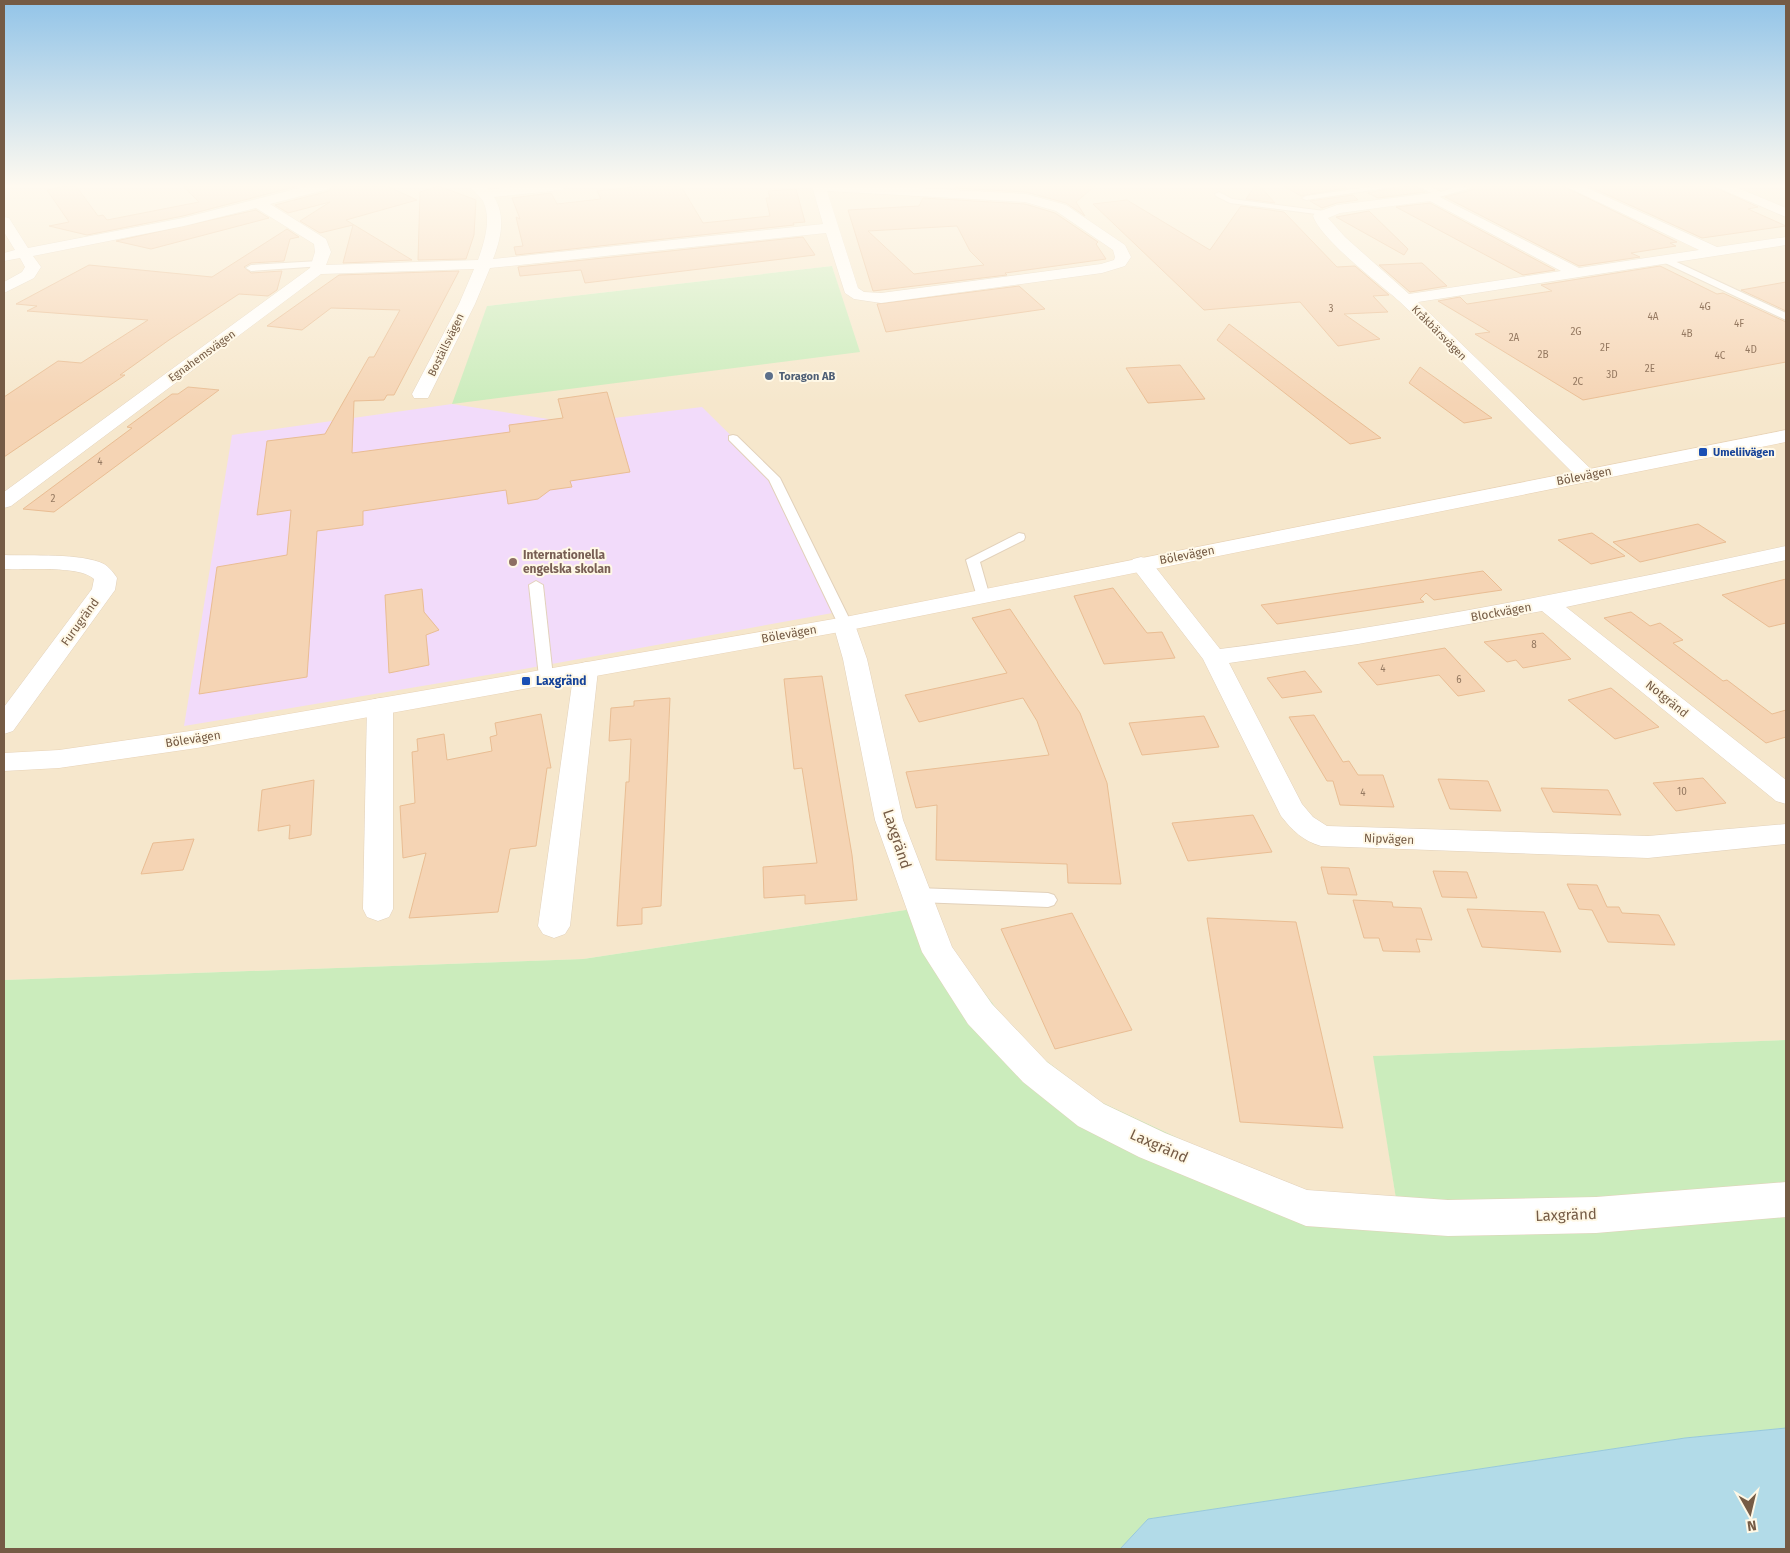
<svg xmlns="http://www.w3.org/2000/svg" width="1790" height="1553" viewBox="0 0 1790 1553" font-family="'Fira Sans',sans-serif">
  <rect width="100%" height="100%" fill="#fef5de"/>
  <!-- residential -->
  <path fill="#f6e7cc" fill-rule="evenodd" d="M23,186H1786V1040L1374,1056L1396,1199L1311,1193L1249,1171L1099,1101L1023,1043L951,949L932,906L583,959L4,980V190ZM832,266L846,312L487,306Z"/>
  <!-- education -->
  <path fill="#f2dbfa" d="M452,404L574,423L702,407L774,478L838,612L524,669L184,726L232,435Z"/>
  <!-- green -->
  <g fill="#cbecbc">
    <path d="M832,266L860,352L452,404L487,306Z"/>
    <path d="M932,906L951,949L1023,1043L1099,1101L1249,1171L1311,1193L1396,1199L1373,1056L1786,1040V1428L1685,1438L1148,1519L1120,1549H4V980L583,959Z"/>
  </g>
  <!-- water -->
  <path fill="#b2dbe8" stroke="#97c9db" d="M1786,1428V1549H1120L1148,1519L1685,1438Z"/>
  <!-- building -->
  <g fill="#f5d4b4" stroke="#e9bd93" fill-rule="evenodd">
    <path d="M66,186H76L98,216L103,215L107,220L199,202L183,186H298L183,216L87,235L49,226L69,222L47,190Z"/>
    <path d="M332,186H387L417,200L346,220L412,260L343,263L353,225L320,233L300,221L330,202L288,213L275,205L329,191Z"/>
    <path d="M439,186L476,200L474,235L466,259L418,260L420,192Z"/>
    <path d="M643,186H681L703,223L770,216L766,198H770L768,191L796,189L805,222L793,223L794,225L516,255L514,247L523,246L516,217L520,219L512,198L551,193L557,204L601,199L597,191Z"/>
    <path d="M956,186H1095L1076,202L1085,216L1066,203L1026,192L956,188Z"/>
    <path d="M1255,186H1260L1275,203L1246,199Z"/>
    <path d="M1284,186H1344L1346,188L1301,196Z"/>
    <path d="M1401,186H1416L1425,192L1378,198L1368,193Z"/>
    <path d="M1472,186H1563L1677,242L1670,243L1676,246L1631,253L1640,257L1579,266L1445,197L1472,190Z"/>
    <path d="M1588,186H1712L1758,207L1748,209L1786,226L1702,238Z"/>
    <path d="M1353,195L1358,200L1337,203L1322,208L1310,201Z"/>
    <path d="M923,198L1025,204L1055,213L1098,242L1096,244L1106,259L1005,273L1007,275L873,291L848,210L919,206ZM957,226L970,251L984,265L914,274L868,231Z"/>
    <path d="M1127,200L1210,250L1241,206L1284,212L1337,267L1355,266L1389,295L1373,296L1388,312L1344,314L1380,339L1338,346L1300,302L1204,310L1093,204Z"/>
    <path d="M1430,203L1555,270L1523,275L1396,207Z"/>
    <path d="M256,210L269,218L151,249L116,241Z"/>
    <path d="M1369,211L1408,249L1404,255L1336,217Z"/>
    <path d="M287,229L299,237L290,239L284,261L251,263L244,267L251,273L282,271L277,290L268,296L239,294L169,340L120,375H125L4,457V397L58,361L81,363L148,320L27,311L37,306L16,304L89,265L212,277Z"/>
    <path d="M803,237L815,255L585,283L581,270L520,276L518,267Z"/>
    <path d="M1422,263L1447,286L1410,292L1379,265Z"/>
    <path d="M1660,266L1717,294L1723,293L1786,322V362L1583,400L1475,334L1490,332L1438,301L1460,297L1467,304L1552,291L1541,285Z"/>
    <path d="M459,271L394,395H387L384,400L354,401L352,453L510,432L509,425L563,418L558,399L607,392L630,472L570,481L572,487L550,490L538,499L508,504L506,490L363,511V525L317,531L307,677L199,694L217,567L287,555L291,510L257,515L267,441L325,434L369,357H374L400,310L331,308L302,330L267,326L339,275Z"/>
    <path d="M1786,282V311L1741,290Z"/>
    <path d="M1019,286L1045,309L886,332L877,304Z"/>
    <path d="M1229,324L1324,396L1381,438L1350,444L1217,340Z"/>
    <path d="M1180,365L1205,399L1148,403L1126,368Z"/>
    <path d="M1420,367L1492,418L1464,423L1409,383Z"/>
    <path d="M188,387L219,390L54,512L23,509L132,428L127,427L172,394H178Z"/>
    <path d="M1698,524L1726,542L1640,562L1613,542Z"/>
    <path d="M1592,533L1625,556L1591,564L1558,540Z"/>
    <path d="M1483,571L1502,590L1434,600L1426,593L1420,599L1424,602L1277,624L1261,605Z"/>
    <path d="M1786,579V623L1769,627L1722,595Z"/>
    <path d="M1113,588L1147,633L1162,632L1175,658L1104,664L1074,596Z"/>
    <path d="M422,589L424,612L439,630L426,635L429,665L389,673L385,595Z"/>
    <path d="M1010,609L1080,713L1107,783L1121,884L1068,883L1067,864L936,860L937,805L916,808L906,772L1049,755L1037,721L1023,698L919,722L905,695L1007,673L972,618Z"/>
    <path d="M1631,612L1650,626L1660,623L1683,640L1673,643L1723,681L1727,680L1772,714L1786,710V737L1766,743L1604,618Z"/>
    <path d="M1543,633L1571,659L1523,668L1516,660L1507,662L1484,642Z"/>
    <path d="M1445,648L1485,691L1458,696L1439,675L1377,685L1358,663Z"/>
    <path d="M1305,671L1322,692L1282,698L1267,678Z"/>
    <path d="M822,676L852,855L857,900L805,904V895L764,898L763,867L817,863L802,768L794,769L784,679Z"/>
    <path d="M1611,688L1659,727L1615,739L1568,700Z"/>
    <path d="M670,698L661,906L642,908V924L617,926L626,782H629L631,739L609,741L611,708L634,706V701Z"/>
    <path d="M541,714L551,768H547L536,846L510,849L498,912L409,918L426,853L403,858L400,806L415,803L412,752L418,751L417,739L444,734L447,760L492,751L490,737L497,735L495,723Z"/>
    <path d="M1314,715L1343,762L1349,761L1358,775H1383L1394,807L1340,805L1333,781H1327L1289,717Z"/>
    <path d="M1204,716L1219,747L1142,755L1129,723Z"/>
    <path d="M1703,778L1726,803L1676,811L1653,783Z"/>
    <path d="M1438,779L1488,781L1501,811L1450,809Z"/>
    <path d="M314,780L311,835L289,839L290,825L258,831L262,790Z"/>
    <path d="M1541,788L1608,790L1621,815L1553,812Z"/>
    <path d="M1253,815L1272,852L1188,861L1172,823Z"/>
    <path d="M194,839L183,870L141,874L153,843Z"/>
    <path d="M1321,867L1349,868L1357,895L1328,894Z"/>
    <path d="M1433,871L1467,872L1477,898L1442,897Z"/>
    <path d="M1567,884L1597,885L1607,907H1619L1622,913L1659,915L1675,945L1608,942L1592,910L1579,909Z"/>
    <path d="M1353,900L1392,902L1393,907L1421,908L1432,940L1416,939L1420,952L1383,951L1379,938H1364Z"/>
    <path d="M1467,909L1544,912L1561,952L1482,947Z"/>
    <path d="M1072,913L1132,1030L1055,1049L1001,929Z"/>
    <path d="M1207,918L1296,922L1343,1128L1240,1122Z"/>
  </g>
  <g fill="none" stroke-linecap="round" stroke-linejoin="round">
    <!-- lane casing -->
    <g stroke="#e2d1ba" stroke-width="2">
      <g id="lane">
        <path d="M4,186H16L4,189Z"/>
        <path d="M1375,186H1399L1306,200L1302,198L1306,196Z"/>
        <path d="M1418,186H1429L1441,192L1458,186L1471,188L1432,199L1428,197L1433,194Z"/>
        <path d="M1219,192L1232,199L1324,211L1328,213L1324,215L1230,203L1216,196L1215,194Z"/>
        <path d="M1666,257L1786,313V320L1663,262L1662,260Z"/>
        <path d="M319,261L324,264L322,266L251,271L246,268L251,265Z"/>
        <path d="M733,435L737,436L780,478L852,624L850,627H840L838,624L769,480L729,440V436Z"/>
        <path d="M1019,533L1024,534L1025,537L1024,540L980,562L990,597L988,600H978L966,560Z"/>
        <path d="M536,581L543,585L553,677L546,682L539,677L529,585Z"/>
        <path d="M917,888L1048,893L1054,895L1057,900L1054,905L1048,907L917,902L911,900L908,895L911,890Z"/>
      </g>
    </g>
    <!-- street casing -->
    <g stroke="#e2d1ba" stroke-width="1">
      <g id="street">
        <path d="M307,186H330L329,189L270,204L326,239L331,252L326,265L478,260C484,243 492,219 483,201C479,195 474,192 470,186H485L488,190L520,186H567L561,190L494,197C506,216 501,239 493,259L823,224L812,186H883L1026,194L1066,205L1125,245L1131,257L1125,266L1102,273L881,303L854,299L845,293L826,233L490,268L475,304L428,398H414L412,394L459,304L474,269L321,274L11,506L4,508V492L310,268L315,252L314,244L256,208L184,226L33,256L41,267L34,278L4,293V282L22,272L25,267L20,258L4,261V253L15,250L4,232V217L9,218L28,248L183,218ZM827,191L1025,202L1056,211L1113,250L1115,257L1114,260L1101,264L881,293L864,292L858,288Z"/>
        <path d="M1565,186H1583L1717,247L1786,237V245L1418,302L1594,472L1597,476L1594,480L1587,482L1580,480C1520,421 1461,359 1399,301C1378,282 1322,241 1313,216L1315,213L1337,205L1432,193L1579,268L1699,250ZM1430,201L1561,271L1409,294L1345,237L1328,218L1340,213Z"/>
        <path d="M1714,186H1733L1786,208V217Z"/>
        <path d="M1786,546V560L1566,607L1786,780V804L1776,801L1542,611L1358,644L1229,663L1302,804L1313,817L1327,826L1648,836L1786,824V844L1648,858L1321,846C1303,841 1292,830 1281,816L1203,659L1130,564L1133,559L1141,557L1149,559L1220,649C1411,624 1598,587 1786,546Z"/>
        <path d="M4,555C30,556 82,553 104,564C109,567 114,573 117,578L115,590L13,731L4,734V707L92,589L94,579C80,565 25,570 4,569Z"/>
        <path d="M845,617L853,619L867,659L903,820L952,947L992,1004L1047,1062L1104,1104L1165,1133L1307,1190L1448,1200L1596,1197L1786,1182V1217L1596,1233L1448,1236L1306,1226L1139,1157L1078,1126L1023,1082L968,1024L922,952L875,820L843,659L833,624L837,619Z"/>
        <path d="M586,662L595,665L598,670L570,926L565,934L554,938L543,934L538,926L574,670L577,665Z"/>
        <path d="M380,698L389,700L393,706V909L389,917L378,921L367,917L363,909L367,706L371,700Z"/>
      </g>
    </g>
    <!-- secondary casing -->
    <g stroke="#e8d3b7" stroke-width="1">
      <path id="secondary" d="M1786,430V442L845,631L197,748L59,768L4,771V753L59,750L197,730L845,617Z"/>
    </g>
    <!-- lane -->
    <use href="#lane" fill="#fff" fill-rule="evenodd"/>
    <!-- street -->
    <use href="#street" fill="#fff" fill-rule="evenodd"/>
    <!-- secondary -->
    <use href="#secondary" fill="#fff" fill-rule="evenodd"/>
  </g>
  <!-- sky -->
  <linearGradient id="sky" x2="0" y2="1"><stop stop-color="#92c4e8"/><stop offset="0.46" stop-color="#fffaf0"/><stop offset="1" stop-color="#fffaf0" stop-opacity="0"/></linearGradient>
  <rect width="1790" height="404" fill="url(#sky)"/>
  <!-- markers -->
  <circle fill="#5c6f8a" stroke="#fff8e6" stroke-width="2" cx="769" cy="376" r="5"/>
  <g fill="#1a4fb4" stroke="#fff8e6" stroke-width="2">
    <rect x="1698" y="447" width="10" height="10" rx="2.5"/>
    <rect x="521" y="676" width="10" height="10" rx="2.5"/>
  </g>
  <circle fill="#8d6e63" stroke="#fff8e6" stroke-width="2" cx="513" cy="562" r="5"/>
  <g text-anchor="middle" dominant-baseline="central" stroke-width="4" stroke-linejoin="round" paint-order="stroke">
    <!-- number labels -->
    <g font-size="10" fill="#957961">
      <text x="1705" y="307">4G</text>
      <text x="1331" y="309">3</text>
      <text x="1653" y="317">4A</text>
      <text x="1739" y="324">4F</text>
      <text x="1576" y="332">2G</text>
      <text x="1687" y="334">4B</text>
      <text x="1514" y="338">2A</text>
      <text x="1605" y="348">2F</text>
      <text x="1751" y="350">4D</text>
      <text x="1543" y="355">2B</text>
      <text x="1720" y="356">4C</text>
      <text x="1650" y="369">2E</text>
      <text x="1612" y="375">3D</text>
      <text x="1578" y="382">2C</text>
      <text x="100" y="462">4</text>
      <text x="53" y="499">2</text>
      <text x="1534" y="645">8</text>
      <text x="1383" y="669">4</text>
      <text x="1459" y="680">6</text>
      <text x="1682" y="792">10</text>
      <text x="1363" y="793">4</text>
    </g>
    <!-- far-street labels -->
    <g font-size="11" fill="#755b45" stroke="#fff8e6">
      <text transform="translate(1439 333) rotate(45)">Kråkbärsvägen</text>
      <text transform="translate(446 345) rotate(-64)">Boställsvägen</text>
      <text transform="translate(202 356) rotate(-36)">Egnahemsvägen</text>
    </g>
    <!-- far-service labels -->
    <g font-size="11" font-weight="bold" fill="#4e5e75" stroke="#fff8e6" text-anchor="start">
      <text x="779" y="376">Toragon AB</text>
    </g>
    <!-- far-transit labels -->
    <g font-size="11" font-weight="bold" fill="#164399" stroke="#fff8e6" text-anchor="start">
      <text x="1713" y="452">Umeliivägen</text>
    </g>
    <!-- street labels -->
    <g font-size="12" fill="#755b45" stroke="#fff8e6">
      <text transform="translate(1584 476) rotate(-11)">Bölevägen</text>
      <text transform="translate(1187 555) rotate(-11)">Bölevägen</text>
      <text transform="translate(1501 612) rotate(-10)">Blockvägen</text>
      <text transform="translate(80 622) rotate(-54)">Furugränd</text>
      <text transform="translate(789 634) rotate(-10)">Bölevägen</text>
      <text transform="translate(1667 699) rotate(39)">Notgränd</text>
      <text transform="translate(193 739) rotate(-9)">Bölevägen</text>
      <text transform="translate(1389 839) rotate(2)">Nipvägen</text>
    </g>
    <!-- education labels -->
    <g font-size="12" font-weight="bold" fill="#785e54" stroke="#fff8e6" text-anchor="start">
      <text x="523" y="555">Internationella<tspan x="523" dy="14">engelska skolan</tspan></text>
    </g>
    <!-- transit labels -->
    <g font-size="12" font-weight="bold" fill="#164399" stroke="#fff8e6" text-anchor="start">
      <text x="536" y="681">Laxgränd</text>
    </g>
    <!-- near-street labels -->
    <g font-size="15" fill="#755b45" stroke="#fff8e6">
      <text transform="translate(897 839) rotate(72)">Laxgränd</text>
      <text transform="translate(1159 1146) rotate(24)">Laxgränd</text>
      <text transform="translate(1566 1215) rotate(-2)">Laxgränd</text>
    </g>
  </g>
  <!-- border -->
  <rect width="1790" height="1553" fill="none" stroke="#755b45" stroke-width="10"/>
  <!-- north arrow -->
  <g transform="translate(1750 1513) rotate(172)" stroke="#fff8e6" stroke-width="4" paint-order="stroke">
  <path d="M0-4L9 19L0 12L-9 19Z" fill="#755b45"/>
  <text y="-8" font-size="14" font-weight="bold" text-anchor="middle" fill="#755b45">N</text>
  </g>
</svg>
